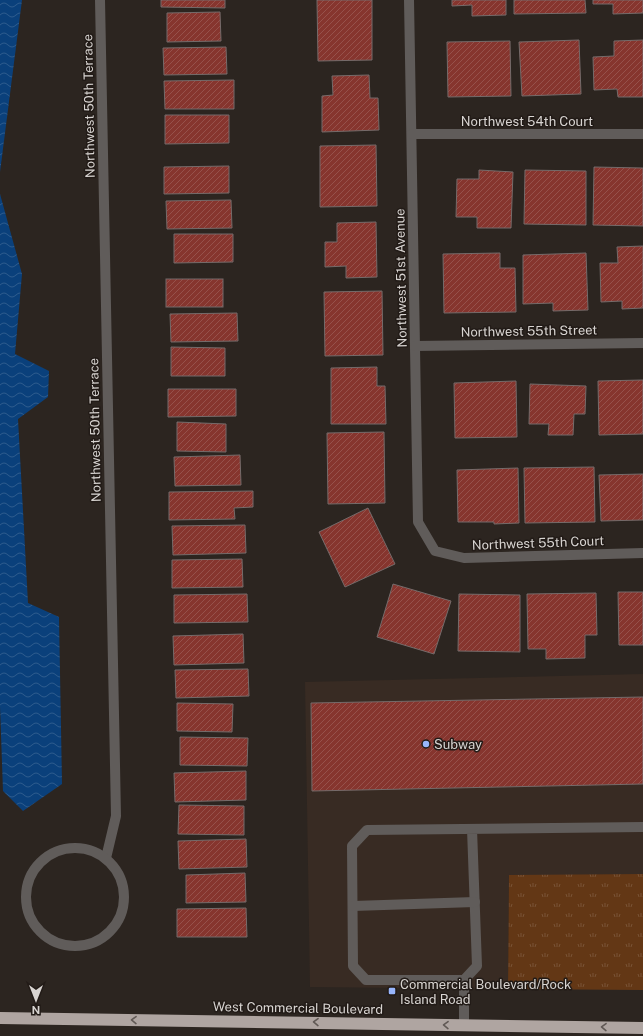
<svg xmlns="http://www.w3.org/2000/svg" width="643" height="1036" viewBox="0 0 643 1036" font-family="'Public Sans',sans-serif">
  <defs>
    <pattern id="grass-tufts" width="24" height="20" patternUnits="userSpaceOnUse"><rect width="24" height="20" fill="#633715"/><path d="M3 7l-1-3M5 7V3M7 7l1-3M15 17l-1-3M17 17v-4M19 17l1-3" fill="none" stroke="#795336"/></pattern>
    <pattern id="water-waves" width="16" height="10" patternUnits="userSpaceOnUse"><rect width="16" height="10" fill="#0a407b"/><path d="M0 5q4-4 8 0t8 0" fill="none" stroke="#2d5b8d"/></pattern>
    <pattern id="building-hatch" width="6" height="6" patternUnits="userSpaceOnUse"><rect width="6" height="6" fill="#86352e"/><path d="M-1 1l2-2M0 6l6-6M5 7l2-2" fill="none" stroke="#96514b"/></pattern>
  </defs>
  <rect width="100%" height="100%" fill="#2c2520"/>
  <!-- built -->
  <path fill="#382b23" d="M643,674V874L509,876L508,989L310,987L305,682Z"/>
  <!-- grass -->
  <path fill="url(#grass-tufts)" d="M643,874V990L508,989L509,875Z"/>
  <!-- water -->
  <g fill="url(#water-waves)">
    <path d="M0,0H22L0,172Z"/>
    <path d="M0,194L22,274L15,354L49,371L48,397L18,419L28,603L59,617L62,784L23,811L3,791L0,706Z"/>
  </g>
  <!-- building -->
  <g fill="url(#building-hatch)" stroke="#756b6a">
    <path d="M161,0H225V8L161,7Z"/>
    <path d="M317,0H372V60L318,61Z"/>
    <path d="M452,0H506V15L472,16V5L452,6Z"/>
    <path d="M514,0H585L586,13L514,14Z"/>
    <path d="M593,0H643V13L613,14V4H593Z"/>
    <path d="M220,12L221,41L167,42V13Z"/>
    <path d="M579,40L581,94L522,96L519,42Z"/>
    <path d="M643,40V97H618L617,89L594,90L593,57L614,56V41Z"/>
    <path d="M510,41L511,96L448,97L447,42Z"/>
    <path d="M226,47L227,74L164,75L163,48Z"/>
    <path d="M369,75L370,98H378L379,130L322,132V96L333,95L332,76Z"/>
    <path d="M234,80V109H165L164,81Z"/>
    <path d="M165,115H229V143L165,144Z"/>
    <path d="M376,145L377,206L320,207V146Z"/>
    <path d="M229,166V193L164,194V167Z"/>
    <path d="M594,167L643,168V226L593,225Z"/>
    <path d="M479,170L513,172L511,228H477V217H456L457,179H479Z"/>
    <path d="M525,170L586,171V225L524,224Z"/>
    <path d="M231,200L232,228L167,229L166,201Z"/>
    <path d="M376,222L377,277L346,278V266L325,267V242H337V223Z"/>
    <path d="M174,234H233V262L174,263Z"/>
    <path d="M643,246V308L622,309V301L601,302L600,263H618L617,247Z"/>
    <path d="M500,253V268H515L516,312L444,313L443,254Z"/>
    <path d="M586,253L588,310L553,311V303L523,304V255Z"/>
    <rect x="166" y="279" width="57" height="28"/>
    <path d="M382,291L383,355L325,356L324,292Z"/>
    <path d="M237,313L238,341L171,342L170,314Z"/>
    <path d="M171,347L225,348V376H171Z"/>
    <path d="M377,367V386H385L386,424H331V368Z"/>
    <path d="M643,380V434L599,435L598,381Z"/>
    <path d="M516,381L517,437L455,438L454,383Z"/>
    <path d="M530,384L586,386L585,414H574L573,435H548L549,424H529Z"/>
    <path d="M168,389H236V416L168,417Z"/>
    <path d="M177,422L226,424V452L177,451Z"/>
    <path d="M384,432L385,503L328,504L327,433Z"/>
    <path d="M240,455L241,485L175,486L174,457Z"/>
    <path d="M594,467L595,522L525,523L524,468Z"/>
    <path d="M518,468L519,523L494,524V522H458L457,470Z"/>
    <path d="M643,474V520L601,521L599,475Z"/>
    <path d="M253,491V507L234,508L235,519L169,520V492Z"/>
    <path d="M368,508L395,564L345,587L319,532Z"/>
    <path d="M245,525L246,553L173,555L172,526Z"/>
    <path d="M242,559L243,587L172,588V560Z"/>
    <path d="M393,584L451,601L434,654L377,637Z"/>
    <path d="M618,592H643V645H619Z"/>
    <path d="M596,593L597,635H585V658L546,659V649H528L527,594Z"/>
    <path d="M247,594L248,622L174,623V595Z"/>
    <path d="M459,594L520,595V652L458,651Z"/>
    <path d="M243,634L244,663L174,665L173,636Z"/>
    <path d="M248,669L249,696L176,698L175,670Z"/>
    <path d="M643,697V784L312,791L311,703Z"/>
    <path d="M177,703L233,704L232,732L177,731Z"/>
    <path d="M180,737L248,738L247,766L180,765Z"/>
    <path d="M246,771V800L175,802L174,773Z"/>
    <path d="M179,805L244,806V835L178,834Z"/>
    <path d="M246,839L247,867L179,869L178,841Z"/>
    <path d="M245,873L246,902L186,903V875Z"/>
    <path d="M246,908L247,937H177V909Z"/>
  </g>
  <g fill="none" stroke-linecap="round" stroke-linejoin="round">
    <!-- minor -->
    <g stroke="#605c5a" stroke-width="10">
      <path d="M100,0L116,816L106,858"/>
      <path d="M409,0L418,522L435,551L464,558L643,553"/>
      <path d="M412,134H643"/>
      <path d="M415,346L643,343"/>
      <path d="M472,829L477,966L464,980H366L353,966L352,846L367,830L643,827"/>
      <circle cx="75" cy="897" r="49"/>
      <path d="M353,906L475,902"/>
      <path d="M464,1025V980"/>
    </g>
    <!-- highway -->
    <path stroke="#afa5a1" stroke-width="12" d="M0,1018L643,1028"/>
  </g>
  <!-- one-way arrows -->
  <defs><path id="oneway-chevron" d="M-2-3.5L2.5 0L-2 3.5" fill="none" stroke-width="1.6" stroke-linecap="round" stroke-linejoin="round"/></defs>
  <g stroke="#615955">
    <use href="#oneway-chevron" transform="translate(134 1020) rotate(-179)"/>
    <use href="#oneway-chevron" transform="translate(316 1022) rotate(-179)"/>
    <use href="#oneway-chevron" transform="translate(446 1025) rotate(-179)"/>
    <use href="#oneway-chevron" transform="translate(604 1027) rotate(-179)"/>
  </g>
  <!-- markers -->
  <g fill="#98b6fd" stroke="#221b17" stroke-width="1.5">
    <circle cx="426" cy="744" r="4"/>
    <rect x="388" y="987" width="8" height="8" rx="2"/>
  </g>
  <g text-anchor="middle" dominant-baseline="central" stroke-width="3" stroke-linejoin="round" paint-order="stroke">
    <!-- street labels -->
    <g font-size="13" fill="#d8d4d1" stroke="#221b17">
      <text transform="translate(89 106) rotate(-91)">Northwest 50th Terrace</text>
      <text x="527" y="121">Northwest 54th Court</text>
      <text transform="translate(401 278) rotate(-91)">Northwest 51st Avenue</text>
      <text transform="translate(529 331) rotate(-1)">Northwest 55th Street</text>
      <text transform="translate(95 430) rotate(-91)">Northwest 50th Terrace</text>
      <text transform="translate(538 543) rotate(-2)">Northwest 55th Court</text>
      <text transform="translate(298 1008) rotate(1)">West Commercial Boulevard</text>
    </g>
    <!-- poi labels -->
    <g font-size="13" fill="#d8d4d1" stroke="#221b17" text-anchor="start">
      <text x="434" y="744">Subway</text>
      <text x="400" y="984">Commercial Boulevard/Rock<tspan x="400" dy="15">Island Road</tspan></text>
    </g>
  </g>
  <!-- north arrow -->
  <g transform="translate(36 1000) rotate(180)" stroke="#221b17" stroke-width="3" paint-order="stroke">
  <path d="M0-3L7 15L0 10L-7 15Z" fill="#d8d4d1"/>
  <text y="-6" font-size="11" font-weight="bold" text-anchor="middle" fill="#d8d4d1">N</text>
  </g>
</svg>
